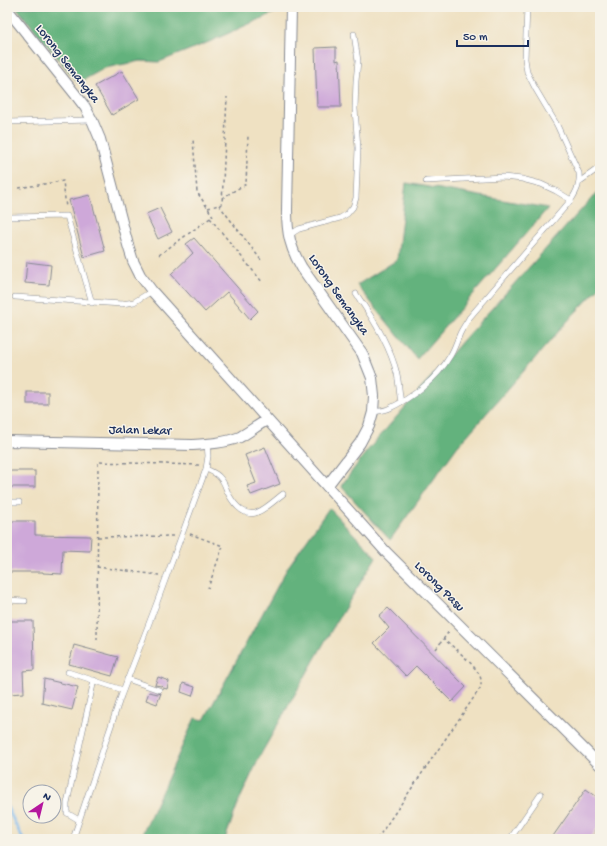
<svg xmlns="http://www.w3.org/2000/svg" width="607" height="846" viewBox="0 0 607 846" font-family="'Gochi Hand',sans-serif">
  <rect width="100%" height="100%" fill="#f7f3e8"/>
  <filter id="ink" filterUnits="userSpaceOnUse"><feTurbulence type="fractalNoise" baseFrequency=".025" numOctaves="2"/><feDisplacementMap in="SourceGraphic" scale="8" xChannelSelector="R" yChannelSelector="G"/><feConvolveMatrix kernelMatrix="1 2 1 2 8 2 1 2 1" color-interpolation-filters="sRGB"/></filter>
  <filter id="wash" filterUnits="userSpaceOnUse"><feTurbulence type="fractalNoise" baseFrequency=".012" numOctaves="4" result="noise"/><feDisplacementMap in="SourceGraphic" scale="16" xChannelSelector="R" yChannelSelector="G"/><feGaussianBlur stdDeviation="0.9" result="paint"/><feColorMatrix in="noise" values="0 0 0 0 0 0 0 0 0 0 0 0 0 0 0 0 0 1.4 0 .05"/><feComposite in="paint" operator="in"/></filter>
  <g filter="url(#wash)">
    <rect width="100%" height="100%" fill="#efe1c2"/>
    <!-- forest -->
    <g fill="#64b27d" stroke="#40706e">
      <path d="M16,7H276V12L209,42L159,62L140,61L105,68L78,83Z"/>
      <path d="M406,183L548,208L417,359L357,285L397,260Z"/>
      <path d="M600,189V287L573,315L457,447L390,540L341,486L367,451L465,338Z"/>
      <path d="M329,508L376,557L328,636L261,754L239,801L225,839H140L195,718L204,720L288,567Z"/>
    </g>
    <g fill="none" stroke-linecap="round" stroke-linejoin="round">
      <!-- stream -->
      <path stroke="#7bb9ee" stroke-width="3" d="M7,807L23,839"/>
    </g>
    <g id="blocks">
      <!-- building -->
      <g fill="#cea8d9">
        <path d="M336,47V61L339,60L341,107H317L315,48Z"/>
        <path d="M122,71L139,99L112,115L95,86Z"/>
        <path d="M90,195L105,251L84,257L69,200Z"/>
        <path d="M160,208L172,232L158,239L146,214Z"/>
        <path d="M194,238L258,311L250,319L227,292L205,312L171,274L193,253L186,244Z"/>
        <path d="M27,262L51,265L49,285L25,283Z"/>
        <rect x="27" y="392" width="21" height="12"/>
        <path d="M265,447L280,484L251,495L247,486L256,483L245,455Z"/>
        <rect x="7" y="471" width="28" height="16"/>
        <path d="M7,521H35V535L91,536L90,551L63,550L62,574L43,573V572H7Z"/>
        <path d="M388,608L466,687L452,702L416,666L406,676L374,643L389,628L379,616Z"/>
        <path d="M7,621H33L34,670L23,671L24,693L7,694Z"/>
        <path d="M74,645L118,657L112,676L69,664Z"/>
        <path d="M158,677L169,681L167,689L163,688L161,686L155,685Z"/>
        <path d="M44,679L78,687L72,710L42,703Z"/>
        <path d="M183,683L195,687L192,696L181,692Z"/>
        <path d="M149,692L158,694L161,693L157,704L146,700Z"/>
        <path d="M586,789L600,799V824L590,839H551Z"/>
      </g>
    </g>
  </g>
  <g filter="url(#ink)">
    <use href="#blocks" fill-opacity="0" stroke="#858890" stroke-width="1"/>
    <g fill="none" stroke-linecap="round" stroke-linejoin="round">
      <!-- service casing -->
      <g stroke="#858890" stroke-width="6">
        <g id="service">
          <path d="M7,122L92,120"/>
          <path d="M426,181L503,177L522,179L541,184L556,191L571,200"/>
          <path d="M579,182L600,167"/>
          <path d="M8,217L67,216L92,303"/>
          <path d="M289,237L294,232L299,229L340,218L347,214L353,207L356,198L358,148L355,109L356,81L358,61L354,34"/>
          <path d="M356,294C373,318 390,345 397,374C399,383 399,393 401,402"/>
          <path d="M15,297L122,304L134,302L152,291"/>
          <path d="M373,412C378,411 383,411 388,409C412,398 437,379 450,356C454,350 456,343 459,336C461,330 466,324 469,318L571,200C577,191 580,184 579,173L557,125L535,88L527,72L525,59L527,7"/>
          <path d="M206,469C211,471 218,474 221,479C225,483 226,490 229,495C235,506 246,518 258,512C267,508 275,500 283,494"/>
          <path d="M7,502H19"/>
          <path d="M7,600L25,601"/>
          <path d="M68,672L123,690"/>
          <path d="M127,679L159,690"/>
          <path d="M79,820L67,813V803L94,680"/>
          <path d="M73,839L121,696L156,605L206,469L208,456L207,444"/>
          <path d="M510,839L541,794"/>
        </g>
      </g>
      <!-- minor casing -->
      <g stroke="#858890" stroke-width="12">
        <g id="minor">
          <path d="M291,7L287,210C287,233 290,248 302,268L362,353L372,378L374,396L373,412L369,426L360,443L327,486"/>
          <path d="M7,9L75,94L85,107L92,120L100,139L128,245L133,261L140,275L152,291L386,552L600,765"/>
          <path d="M7,441L192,445C208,444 225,443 240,437C249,432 258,425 267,420"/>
        </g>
      </g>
      <!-- path -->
      <g stroke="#858890" stroke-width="1.5" stroke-dasharray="3 3" stroke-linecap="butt">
        <path d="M19,188L63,181L66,208"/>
        <path d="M222,198L246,184L248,136"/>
        <path d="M219,205L261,260"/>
        <path d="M208,208L222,204L227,97"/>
        <path d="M210,218L263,283"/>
        <path d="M159,255L213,216L197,192L193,139"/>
        <path d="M190,534L223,546L208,588"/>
        <path d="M98,537L174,536"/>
        <path d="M97,567L159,575"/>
        <path d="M97,640L98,462L198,465L200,466"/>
        <path d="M436,649L450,630"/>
        <path d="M377,839L481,687C481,686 481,681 481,680C480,668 453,647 444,639"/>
      </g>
      <!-- service -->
      <use href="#service" stroke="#fff" stroke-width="5"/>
      <!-- minor -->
      <use href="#minor" stroke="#fff" stroke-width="10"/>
    </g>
  </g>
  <g text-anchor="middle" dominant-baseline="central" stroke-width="3" stroke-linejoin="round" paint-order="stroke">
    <!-- street labels -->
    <g font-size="13" fill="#1b2f5e" stroke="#f7f3e8">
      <text transform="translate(67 64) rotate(52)">Lorong Semangka</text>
      <text transform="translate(338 295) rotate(55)">Lorong Semangka</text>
      <text transform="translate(140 431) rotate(1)">Jalan Lekar</text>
      <text transform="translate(439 587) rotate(45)">Lorong Pasu</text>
    </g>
  </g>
  <!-- margin -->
  <rect width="607" height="846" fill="none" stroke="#f7f3e8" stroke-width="24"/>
  <!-- north arrow -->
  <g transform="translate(42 804) rotate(35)"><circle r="19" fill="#f7f3e8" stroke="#9fa5b1"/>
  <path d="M0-3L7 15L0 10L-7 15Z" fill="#b5179e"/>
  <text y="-6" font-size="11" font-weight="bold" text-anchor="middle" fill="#1b2f5e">N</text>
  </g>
  <!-- scale -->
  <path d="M457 40v6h71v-6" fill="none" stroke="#1b2f5e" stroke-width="2"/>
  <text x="463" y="40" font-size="12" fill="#1b2f5e" stroke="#f7f3e8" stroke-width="3" paint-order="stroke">50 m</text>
</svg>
